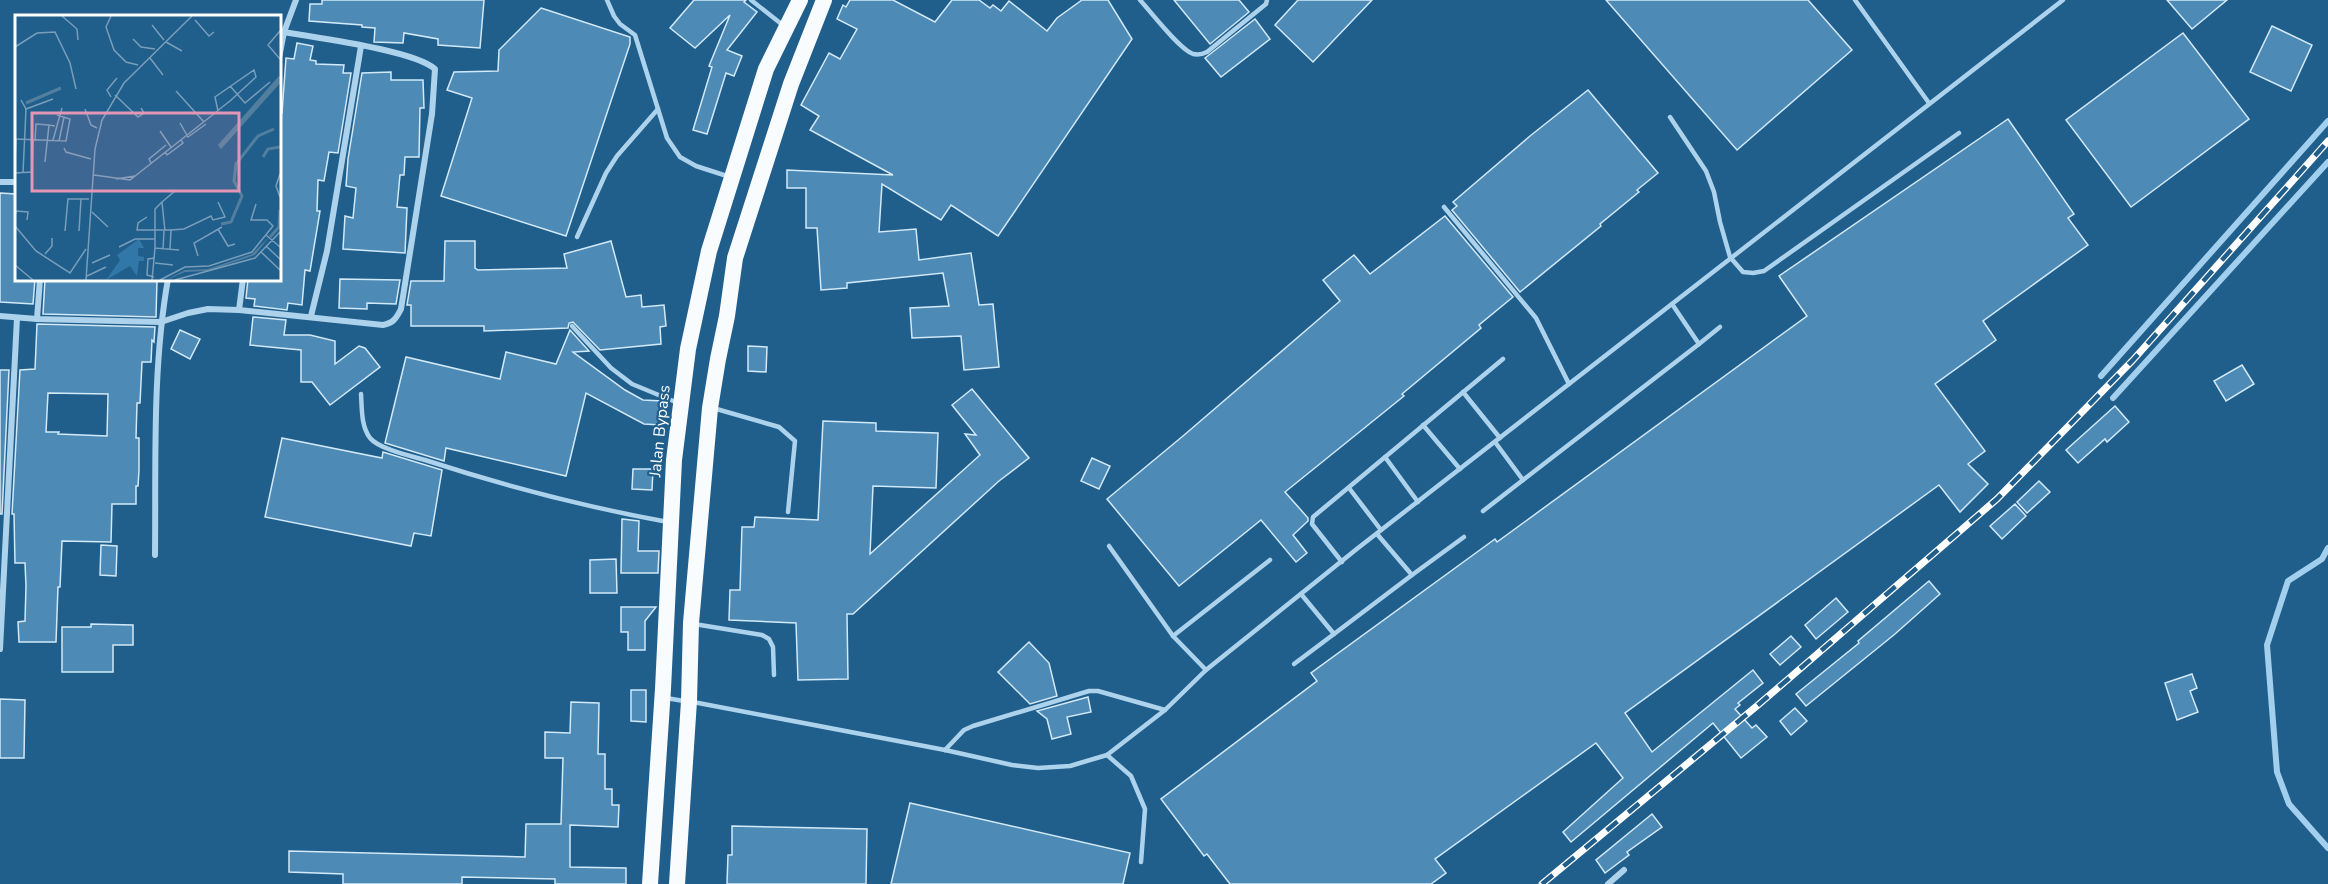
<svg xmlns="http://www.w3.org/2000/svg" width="2328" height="884" viewBox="0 0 2328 884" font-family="'Nunito Sans',sans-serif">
  <rect width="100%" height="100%" fill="#205e8c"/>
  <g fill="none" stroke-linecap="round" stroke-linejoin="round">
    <!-- stream -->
    <g stroke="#a1cfed" stroke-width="6">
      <path d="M2101,376L2328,121"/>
      <path d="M2113,398L2328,162"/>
      <path d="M2328,548L2322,559L2288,581L2267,645L2277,772L2289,804L2328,848"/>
    </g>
  </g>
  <!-- building -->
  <g fill="#4d8ab5" stroke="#d2e9f8" stroke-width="1.5" fill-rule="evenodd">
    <path d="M322,0H484L480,48L438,45V39L404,33L403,43L374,42L375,28L362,27V25L309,21L310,4H322Z"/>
    <path d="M694,0H746L744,2L757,12L727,50L742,56L734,76L726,73L707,134L693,130L712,67L709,66L730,15L695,48L670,28Z"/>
    <path d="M850,0H893L935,22L952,0H979L990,8L993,5L1001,11L1009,1L1047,31L1057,18L1082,0H1108L1132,39L998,236L951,205L941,220L882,184L879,232L916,229L919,260L971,253L979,305L993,304L999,367L964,370L961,336L912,338L910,308L949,306L943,273L847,283V288L821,290L817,228H806V188H787V170L893,175L810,130L819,116L801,105L829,53L840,59L857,29L837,19L843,5L846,7Z"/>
    <path d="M1174,0H1239L1249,12L1210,44Z"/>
    <path d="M1298,0H1372L1313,62L1275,25Z"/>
    <path d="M1606,0H1808L1852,50L1737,150Z"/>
    <path d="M2167,0H2227L2192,29Z"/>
    <path d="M541,8L630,37V44L566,236L441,196L472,98L447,90L454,72L498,71L499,50Z"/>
    <path d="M1255,19L1270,39L1221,77L1205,58Z"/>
    <path d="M2272,26L2312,45L2291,91L2250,72Z"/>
    <path d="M2183,33L2249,119L2131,207L2066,120Z"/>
    <path d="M297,43L313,46L310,60L316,61V64L344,65L343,73H351L338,153L329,152L324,181L318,180L317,211H320L310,271L305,270L302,305L288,303L287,310L254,306L255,299L246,298L248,279H279V112L282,113L286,58L294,59Z"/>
    <path d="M391,72V80H423L424,108H420L419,157H405L404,175H400L397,207L407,208L405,253L343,249L345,216L353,218L356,188L346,186L348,159L362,73Z"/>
    <path d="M1588,90L1658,173L1637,190L1639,192L1600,224L1601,226L1520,292L1452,210L1457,206L1453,202L1530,136Z"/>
    <path d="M2008,119L2074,214L2068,218L2088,245L1983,321L1996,340L1935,384L1985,451L1968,464L1988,484L1960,512L1939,485L1625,713L1652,752L1753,670L1763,683L1738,703L1740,705L1735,709L1752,728L1756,725L1767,737L1741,758L1713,723L1571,842L1563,832L1623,778L1596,743L1435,859L1446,873L1431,884H1230L1207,854L1204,856L1161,799L1317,681L1311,673L1495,539L1497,542L1807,316L1779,276Z"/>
    <path d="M0,193L16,194V279H35L33,304L0,302Z"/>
    <path d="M1445,216L1513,297L1479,325L1481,328L1402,394L1404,396L1285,492L1308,518V521L1293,535L1307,553L1296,562L1261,520L1179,586L1107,499L1183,436L1340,301L1323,280L1354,255L1370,274Z"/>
    <path d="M445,241H475V268L478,270L567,268L564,254L611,241L626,297L641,295L642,307L664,305L666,326L660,327L661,344L600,350L573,322L569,323L568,328L484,331V326H411V305H407L411,281H444Z"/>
    <path d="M45,279L157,280L156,317L43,314Z"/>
    <path d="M340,279L400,280L396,304L367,303V309L339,308Z"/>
    <path d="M253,317L286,320L284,335H310L335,341V364L359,346L365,348L380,367L330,405L312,382H301V350L250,345Z"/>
    <path d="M37,324L155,327L154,342L152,340L151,362H142L140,403H137L136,438H139V470L138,486H136V504H112L111,542L62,541L60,587H58L56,642H19L18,622L25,621L26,586L25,563H15L14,514H12L20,370L35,369ZM48,393L108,394L107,436L58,434L59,432H46Z"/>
    <path d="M180,330L200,339L190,359L171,349Z"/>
    <path d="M570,330L589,351L573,352L625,390L643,400L662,401L660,425L644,424L586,393L566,476L446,448L444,461L385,443L406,357L500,379L506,352L556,364Z"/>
    <path d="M748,346L767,347L766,372L748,371Z"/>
    <path d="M2242,365L2254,384L2226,401L2214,381Z"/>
    <path d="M0,370H9L2,514H0Z"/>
    <path d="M972,389L1029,458L999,481L853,614H847L848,679L798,680L796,623L729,620L730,590H740L742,527H754L755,517L818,520L823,421L876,423V431L938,433L936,488L873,486L870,554L980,455L965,434L976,435L952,405Z"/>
    <path d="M2115,406L2129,422L2107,442L2105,439L2078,463L2066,450Z"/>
    <path d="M282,438L382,458L383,452L442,470L431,536L414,533L411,546L265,517Z"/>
    <path d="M1092,458L1110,466L1099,489L1081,481Z"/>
    <path d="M633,469H653L652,490L632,489Z"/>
    <path d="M2039,481L2050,492L2027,513L2017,502Z"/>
    <path d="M2015,504L2026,516L2002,539L1990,526Z"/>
    <path d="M622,519L639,521L638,551H659L658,573H621Z"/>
    <path d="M101,545L117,546L116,576L100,575Z"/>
    <path d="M616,559L617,593H590V560Z"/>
    <path d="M1929,581L1940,594L1895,634L1806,706L1796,694L1859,643L1858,641Z"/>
    <path d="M1836,598L1848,612L1816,639L1805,625Z"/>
    <path d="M621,607H656L645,621V650H628V632H621Z"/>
    <path d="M91,624L133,625V645H113V672H62V627H91Z"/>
    <path d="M1791,636L1801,647L1780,665L1770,654Z"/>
    <path d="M1029,642L1049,663L1057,696L1030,704L998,672Z"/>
    <path d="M2192,674L2197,688L2190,691L2198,712L2177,720L2165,683Z"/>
    <path d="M631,690H646V722L631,721Z"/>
    <path d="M1088,697L1091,712L1067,717L1071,734L1052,739L1047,719L1037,711Z"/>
    <path d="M0,699L25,700L24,758H0Z"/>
    <path d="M571,702L599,703L598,754H605V789H612V805H619L618,827L570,825V867L626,868V884H555V879L462,877V884H343V874L289,872V851L525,857L526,824H561L563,758H545V732L570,733Z"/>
    <path d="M1795,708L1807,721L1791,735L1780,721Z"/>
    <path d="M910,803L1130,853L1123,884H891Z"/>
    <path d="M1652,814L1662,827L1627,852L1629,855L1605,873L1596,860Z"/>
    <path d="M732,826L867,829L866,884H727L728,855H732Z"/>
  </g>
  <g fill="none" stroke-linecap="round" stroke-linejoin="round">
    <!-- service -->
    <g stroke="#add2ec" stroke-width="4.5">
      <path d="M607,0L614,16L620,24L635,35L667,138L680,157L696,166L730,177"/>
      <path d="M751,0L784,26"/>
      <path d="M1140,0C1151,12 1179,49 1193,54C1198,55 1203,54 1207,52L1266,4L1267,0"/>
      <path d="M1855,0L1929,103"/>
      <path d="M1670,117L1706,171L1714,192L1720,222L1730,257L1743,272L1753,273L1764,271L1959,133"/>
      <path d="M1444,207L1536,318L1569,384"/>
      <path d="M577,237L606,173L617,156L658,109"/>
      <path d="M572,326L611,368L632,384L678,403"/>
      <path d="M1699,344L1720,327"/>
      <path d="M1463,392L1500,438"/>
      <path d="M361,394C362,409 361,426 370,438C379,449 411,456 425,460C505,486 585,507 668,522"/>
      <path d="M713,408L779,427L795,441L788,512"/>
      <path d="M1423,425L1460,469"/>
      <path d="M1495,442L1523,480L1699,344L1672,304"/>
      <path d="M1385,457L1418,502"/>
      <path d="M1349,488L1381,530"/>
      <path d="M1483,511L1523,480"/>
      <path d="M1109,546L1173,636L1206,670"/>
      <path d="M1342,562L1312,524L1313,517L1503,359"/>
      <path d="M1412,575L1464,537"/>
      <path d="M1301,594L1334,634L1412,575L1377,534"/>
      <path d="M694,624L762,635L769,639L773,647L774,675"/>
      <path d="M1173,636L1270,560"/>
      <path d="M1294,664L1334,634"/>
      <path d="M666,698L684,701"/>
      <path d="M693,702L945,750L1012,765L1038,768L1070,766L1107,755L1165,710L1206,670L1358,548L2063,0"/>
      <path d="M945,750L964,730L973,726L1089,691H1098L1165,710"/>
      <path d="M1107,755L1131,776L1145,809L1141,862"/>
    </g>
    <!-- minor -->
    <g stroke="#add2ec" stroke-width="6">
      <path d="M279,58L284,32L296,0"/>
      <path d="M0,182H16"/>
      <path d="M239,310L243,279"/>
      <path d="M0,316L37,319L161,322L188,313L208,309L239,310L383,325C393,323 396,319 401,309L432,114L435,69C413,50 317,38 284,32"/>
      <path d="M311,316L327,251L361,46"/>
      <path d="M37,319L40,279"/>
      <path d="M155,555C156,464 152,369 168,279"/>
      <path d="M0,649L17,318"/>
      <path d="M1608,884L1624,870"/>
    </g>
    <!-- trunk -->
    <g stroke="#f8fcfe" stroke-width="16">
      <path d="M650,884L663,689L674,460L688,349L709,251L766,69L800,0"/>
      <path d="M677,884L689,701L691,623L710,408L718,359L727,316L735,258L791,84L824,0"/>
    </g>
    <!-- rail casing -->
    <g stroke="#fff" stroke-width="7">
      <path id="rail" d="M1542,884L1758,705L1997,499L2133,360L2328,141"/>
    </g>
    <!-- rail -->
    <use href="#rail" stroke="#205e8c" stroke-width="4.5" stroke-dasharray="14" stroke-linecap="butt"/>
  </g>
  <g text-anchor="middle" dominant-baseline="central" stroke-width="4.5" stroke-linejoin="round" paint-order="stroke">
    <!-- street labels -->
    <g font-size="16" fill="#fff" stroke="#205e8c">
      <text transform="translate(660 431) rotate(-84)">Jalan Bypass</text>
    </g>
  </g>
  <!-- overview -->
  <g transform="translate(15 15)">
    <rect width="266" height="266" fill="#205e8c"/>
    <path d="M124,224L129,233H123V241L129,242V246H124L122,261L115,251L91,265L105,245L102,240Z" fill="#3177a7"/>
    <path d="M254,222L240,240L193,256L170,257L151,265L170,255L193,254L237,239Z" fill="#537f9e"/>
    <path fill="none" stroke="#537f9e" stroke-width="3" d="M11,88L46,73M204,131L265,62M205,133L265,66M248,142L253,134L265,132M206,209L216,207L227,181L219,166L221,149L243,121L259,114M255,222L264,212L265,195"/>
    <path fill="none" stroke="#799eba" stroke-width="1.5" d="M47,1L62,14L63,25M96,1L91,12L99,35L111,47L123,50M180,5L194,21L199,17M137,10L149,25M265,16L253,30L265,44M118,24L126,32L140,34M151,27L167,36M0,32L22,18L40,17L55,48L61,74M135,43L148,60M215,71L230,88L255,67M161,76L189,107M100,80L123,102L129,98L126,93M96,82L92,75L102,63M6,85L11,94L8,158M11,94L38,84M70,94L76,110L82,113M165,108L173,122L191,109M145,116L156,132M0,124L51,126L55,104L42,100M38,125L47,93M20,126L21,109L34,110M44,126L49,102M49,133L51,137L76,144M150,137L152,140L168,128L166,125M0,147L1,124M30,147L34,110L40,111M136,148L134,144L151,130M0,158L17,157L18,126M265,159L261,171L265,182M79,160L115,165L200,98L206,93L215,86L241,62L239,55L200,82L203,96M101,164L120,161M77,197L93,212M0,201L1,196L13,197L12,205M132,202L123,208L122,215H156M0,211L21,236L55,258L71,234M203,214L213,231L220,229M50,216L53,184H74M64,216L66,184M150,216L147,187L161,175M251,220L265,232M251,231L265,244M104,232L120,224H140M140,233V194L147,187M148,234L149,216M155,234L156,215L169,214L196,201L198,205L210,202L203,187M246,237L265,255M30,239L37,231V223M183,241L179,228L207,212M77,248L95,240M140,248L158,250M0,250L18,265M72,261L91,252M139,262L132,260L133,244L140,243M71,265L80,134L87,105L109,68L177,1M137,265L140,233L164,235M145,265L170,252L194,251L237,237L258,211L252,205H236L241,189M160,265L240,243L265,217"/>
    <path fill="#e497b5" fill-opacity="0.15" stroke="#e497b5" stroke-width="3" d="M17,98H224V176H17Z"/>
    <rect width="266" height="266" fill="none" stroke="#fff" stroke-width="3"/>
  </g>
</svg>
